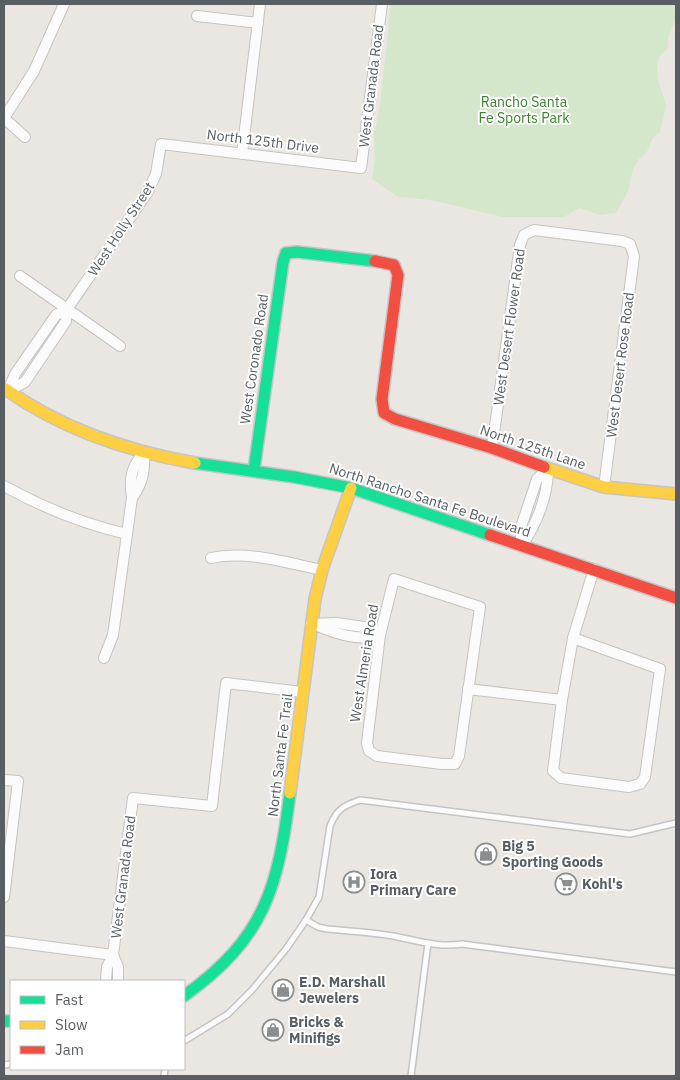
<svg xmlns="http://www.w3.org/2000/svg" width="680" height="1080" viewBox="0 0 680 1080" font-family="'IBM Plex Sans',sans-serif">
  <rect width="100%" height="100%" fill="#eae6e2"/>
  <!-- green -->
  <path fill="#d4e7cb" d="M391,4H676V18L668,38V48L659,57L657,68L658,80L666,105L660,132L653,138L646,154L639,159L633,169L628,191L616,213L600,215L579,208L564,217H503L431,200L398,197L372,179L375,161L374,135L380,105Z"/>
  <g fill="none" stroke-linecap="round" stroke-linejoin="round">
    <!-- lane casing -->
    <g stroke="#c5c4c3" stroke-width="8">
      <g id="lane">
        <path d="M306,920L318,927L327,929C349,931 372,932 393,936C415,940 439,948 462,944L676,972"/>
        <path d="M184,1041L228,1014L252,990L286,949L306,920L319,897L330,826C337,809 343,806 360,800L630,834L676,823"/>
        <path d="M4,1065L11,1064"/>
        <path d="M164,1076L165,1069"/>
        <path d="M411,1076L428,943"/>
      </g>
    </g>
    <!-- street casing -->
    <g stroke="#c5c4c3" stroke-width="12">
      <g id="street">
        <path d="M197,16L258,23"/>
        <path d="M4,118L34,71L64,4"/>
        <path d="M4,118L25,137"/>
        <path d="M242,154L260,4"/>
        <path d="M20,276L120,346"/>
        <path d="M8,391L15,374L56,315L67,309L147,193L156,174L161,144L361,168L382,4"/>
        <path d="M8,391L25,382L66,321L67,309"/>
        <path d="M492,448L520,245L524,235L534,230L622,241L630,244L634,256L604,487"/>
        <path d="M4,486C42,507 83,524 127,534"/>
        <path d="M132,498C143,483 145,470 144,452"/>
        <path d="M522,545L520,528L522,524L537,479L548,469"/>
        <path d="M522,545C537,524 548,495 548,469"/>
        <path d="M211,558C247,550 287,563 322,570"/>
        <path d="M394,579L480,607L459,756L455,764H442L377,756L369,751L367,743L380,635Z"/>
        <path d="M311,624L336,623L371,628L380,635"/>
        <path d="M315,625C334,633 359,642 380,635"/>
        <path d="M573,638L660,669L645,777L640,784L629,787L561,778L553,771L562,700L573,638L594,569"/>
        <path d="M104,658L113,635L132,498C129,478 131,468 144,452"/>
        <path d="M468,689L562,700"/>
        <path d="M4,780L18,781L4,897"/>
        <path d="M4,941L113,955"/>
        <path d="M113,955L118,967V981"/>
        <path d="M106,981L107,967L113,955L133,798L212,806L226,683L302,692"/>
      </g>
    </g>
    <!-- fast casing -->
    <g stroke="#c5c5c4" stroke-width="14">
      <g id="fast">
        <path d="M195,463L294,477L351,488L490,535"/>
        <path d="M254,470L283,262L286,253L297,252L375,261"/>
        <path d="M184,996C265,938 278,888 290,793"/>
        <path d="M4,1021H11"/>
      </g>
    </g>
    <!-- slow casing -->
    <g stroke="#c5c5c4" stroke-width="14">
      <g id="slow">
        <path d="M4,388C61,429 126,451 195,463"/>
        <path d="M544,467L604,487L676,494"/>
        <path d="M290,793L315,599L322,570L351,488"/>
      </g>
    </g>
    <!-- jam casing -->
    <g stroke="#c5c5c4" stroke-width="14">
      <g id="jam">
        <path d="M375,261L394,265L398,275L382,399L384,413L395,419L492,448L544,467"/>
        <path d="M490,535L676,598"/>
      </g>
    </g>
    <!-- lane -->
    <use href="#lane" stroke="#fcfbfb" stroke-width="5"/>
    <!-- street -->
    <use href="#street" stroke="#fcfbfb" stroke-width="10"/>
    <!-- fast -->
    <use href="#fast" stroke="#16e098" stroke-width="11"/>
    <!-- slow -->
    <use href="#slow" stroke="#ffcf43" stroke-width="11"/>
    <!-- jam -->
    <use href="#jam" stroke="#f24e42" stroke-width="11"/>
  </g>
  <!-- icons -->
  <defs>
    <g id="shop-ring" transform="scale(1.125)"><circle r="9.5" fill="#fff" stroke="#8b8e8e" stroke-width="1.5"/><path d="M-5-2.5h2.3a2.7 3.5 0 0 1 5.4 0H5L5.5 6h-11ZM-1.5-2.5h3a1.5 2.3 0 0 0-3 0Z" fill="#8b8e8e"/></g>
    <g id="hospital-ring" transform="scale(1.125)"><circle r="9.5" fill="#fff" stroke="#8b8e8e" stroke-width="1.5"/><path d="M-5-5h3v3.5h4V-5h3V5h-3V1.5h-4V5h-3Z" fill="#8b8e8e"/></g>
    <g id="supermarket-ring" transform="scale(1.125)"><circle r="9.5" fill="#fff" stroke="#8b8e8e" stroke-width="1.5"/><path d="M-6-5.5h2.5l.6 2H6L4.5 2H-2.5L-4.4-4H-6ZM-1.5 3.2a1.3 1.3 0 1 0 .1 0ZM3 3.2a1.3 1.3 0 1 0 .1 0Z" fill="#8b8e8e"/></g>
  </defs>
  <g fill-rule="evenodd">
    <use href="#shop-ring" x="486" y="854"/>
    <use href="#hospital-ring" x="354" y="882"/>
    <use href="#supermarket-ring" x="566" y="884"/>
    <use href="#shop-ring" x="283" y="990"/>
    <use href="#shop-ring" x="273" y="1030"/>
  </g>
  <g text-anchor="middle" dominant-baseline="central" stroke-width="4" stroke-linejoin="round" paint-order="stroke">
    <!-- street labels -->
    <g font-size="14" fill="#585e61" stroke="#fff">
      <text transform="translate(371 86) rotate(-83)">West Granada Road</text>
      <text transform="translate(263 141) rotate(7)">North 125th Drive</text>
      <text transform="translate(121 229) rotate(-57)">West Holly Street</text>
      <text transform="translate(509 327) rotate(-82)">West Desert Flower Road</text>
      <text transform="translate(254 359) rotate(-82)">West Coronado Road</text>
      <text transform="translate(620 365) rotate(-83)">West Desert Rose Road</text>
      <text transform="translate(533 447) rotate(19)">North 125th Lane</text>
      <text transform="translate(430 500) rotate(18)">North Rancho Santa Fe Boulevard</text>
      <text transform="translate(364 663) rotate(-81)">West Almeria Road</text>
      <text transform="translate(280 755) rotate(-83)">North Santa Fe Trail</text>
      <text transform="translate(123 877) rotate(-83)">West Granada Road</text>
    </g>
    <!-- park labels -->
    <g font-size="14" fill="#3b842d" stroke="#fff">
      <text x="524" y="102">Rancho Santa<tspan x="524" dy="16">Fe Sports Park</tspan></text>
    </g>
    <!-- poi labels -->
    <g font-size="14" font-weight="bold" fill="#585e61" stroke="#fff" text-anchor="start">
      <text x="502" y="846">Big 5<tspan x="502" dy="16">Sporting Goods</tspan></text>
      <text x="370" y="874">Iora<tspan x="370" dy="16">Primary Care</tspan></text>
      <text x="582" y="884">Kohl's</text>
      <text x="299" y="982">E.D. Marshall<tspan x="299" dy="16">Jewelers</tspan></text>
      <text x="289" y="1022">Bricks &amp;<tspan x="289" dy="16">Minifigs</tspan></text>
    </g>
  </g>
  <!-- border -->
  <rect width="680" height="1080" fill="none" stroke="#585e61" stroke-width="10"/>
  <!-- legend -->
  <rect x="10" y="980" width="175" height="90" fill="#ffffff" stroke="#bcbfc0"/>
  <rect x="20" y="996" width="25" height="8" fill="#16e098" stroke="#bcbfc0"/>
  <text x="55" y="1005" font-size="15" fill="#585e61">Fast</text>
  <rect x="20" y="1021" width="25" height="8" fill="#ffcf43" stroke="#bcbfc0"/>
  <text x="55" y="1030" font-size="15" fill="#585e61">Slow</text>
  <rect x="20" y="1046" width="25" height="8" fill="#f24e42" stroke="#bcbfc0"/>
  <text x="55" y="1055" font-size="15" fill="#585e61">Jam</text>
</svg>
